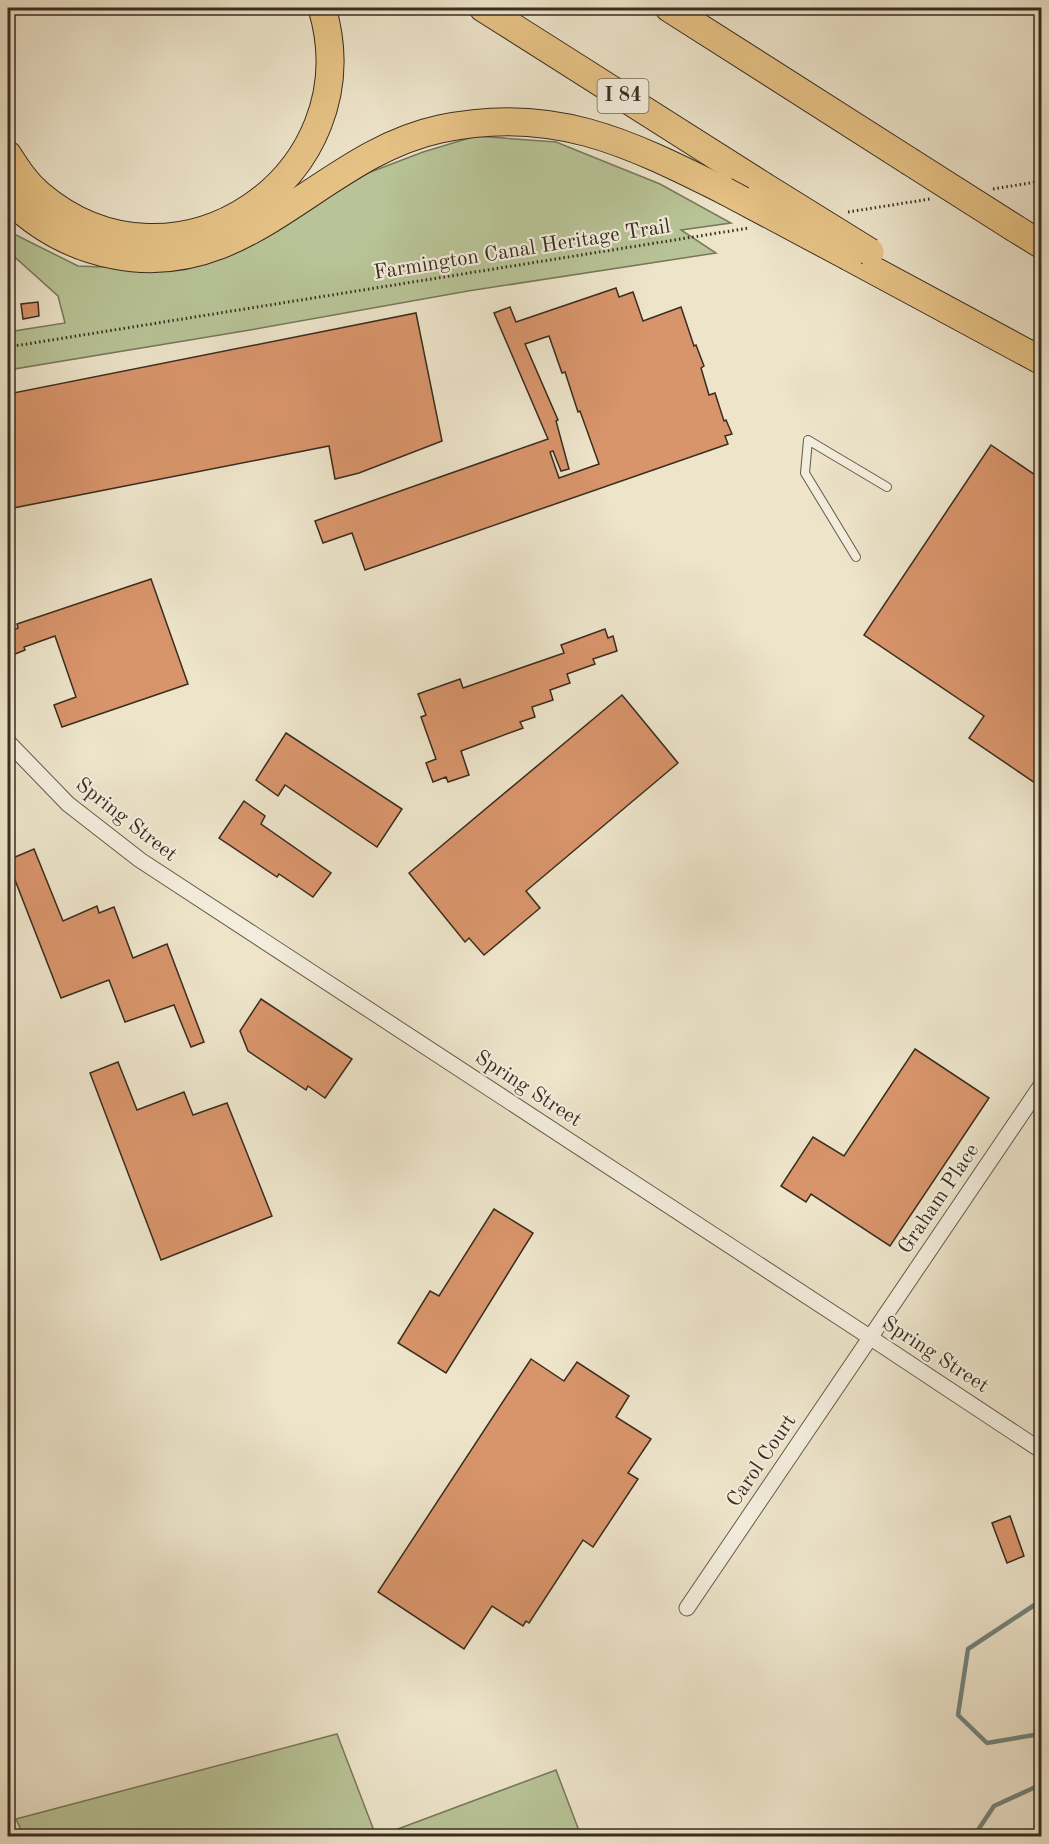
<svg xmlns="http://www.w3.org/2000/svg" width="1049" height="1844" viewBox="0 0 1049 1844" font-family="'Old Standard TT',serif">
  <rect width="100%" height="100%" fill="#ede4ca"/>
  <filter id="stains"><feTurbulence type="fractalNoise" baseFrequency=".00333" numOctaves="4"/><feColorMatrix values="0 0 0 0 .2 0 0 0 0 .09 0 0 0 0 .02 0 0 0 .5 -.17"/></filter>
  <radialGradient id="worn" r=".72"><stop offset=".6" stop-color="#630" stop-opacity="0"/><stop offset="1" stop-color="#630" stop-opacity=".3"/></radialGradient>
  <!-- green -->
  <g fill="#b8c497" stroke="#78785b" stroke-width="1.5">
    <path d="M476,136L556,142L660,184L731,223L681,230L716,253L468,291L250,330L8,370V332L65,323L58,296L8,251V231L78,266L150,269L267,233L368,173L423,152Z"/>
    <path d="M337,1734L376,1836H24L16,1819Z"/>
    <path d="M556,1770L581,1836H379Z"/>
  </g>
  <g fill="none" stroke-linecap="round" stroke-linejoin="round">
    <!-- stream -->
    <g stroke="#73847c" stroke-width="4.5">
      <path d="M1042,1600L968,1649L958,1715L987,1743L1034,1735L1042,1741"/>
      <path d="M974,1836L994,1806L1042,1784"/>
    </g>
  </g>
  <!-- building -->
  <g fill="#d8946b" stroke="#392d1f" stroke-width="1.5" fill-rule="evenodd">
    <path d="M616,288L619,297L633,292L643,321L681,307L694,346L696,345L704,366L701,368L709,395L715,393L724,421L726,420L732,434L725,436L728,444L365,570L352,533L323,543L315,521L548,439L494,313L510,307L516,322ZM549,336L562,373L565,372L578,412L580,411L599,464L559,478L550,452L553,451L561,471L569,469L556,421L558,420L525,344Z"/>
    <path d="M38,302L39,316L23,319L21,304Z"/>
    <path d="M416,313L442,441L359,473L335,479L329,446L8,509V394Z"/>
    <path d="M991,445L1041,479V787L969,738L984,716L864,635Z"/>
    <path d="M151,579L188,684L62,727L54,705L76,697L55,636L24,647L25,650L8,657V632L18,628L17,624Z"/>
    <path d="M605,629L608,638L613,636L617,651L593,659L595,664L567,674L570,683L550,690L553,700L532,707L535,717L520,722L523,728L461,751L469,775L448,782L446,777L433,782L426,763L436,759L421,717L426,715L418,694L460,679L463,688L564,653L561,645Z"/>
    <path d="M622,695L678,763L526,891L540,908L484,955L469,938L465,942L409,873Z"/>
    <path d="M286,733L402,809L377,847L285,785L278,796L256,780Z"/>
    <path d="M244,801L265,816L261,824L331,873L313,897L279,874L277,877L219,838Z"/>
    <path d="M34,849L63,921L97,906L99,913L114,907L133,958L167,944L204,1042L191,1047L174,1005L125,1022L109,980L61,998L8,862V860Z"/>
    <path d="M261,999L352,1059L325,1098L308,1086L306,1090L248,1051L240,1031Z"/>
    <path d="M915,1049L989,1098L890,1246L811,1194L806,1202L781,1186L813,1137L844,1156Z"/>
    <path d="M118,1062L137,1110L184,1092L193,1115L227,1103L272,1216L161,1260L90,1073Z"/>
    <path d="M494,1209L533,1233L446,1373L398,1343L430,1291L439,1296Z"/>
    <path d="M531,1359L564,1381L577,1362L629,1396L616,1417L651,1439L628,1473L638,1479L593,1547L583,1540L529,1623L526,1621L523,1626L492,1606L464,1649L378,1592Z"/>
    <path d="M1010,1516L1024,1556L1007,1563L992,1523Z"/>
  </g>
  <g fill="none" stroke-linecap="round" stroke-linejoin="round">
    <!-- service casing -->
    <g stroke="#665b4a" stroke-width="10">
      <path id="service" d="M856,557L805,473L808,440L887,487"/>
    </g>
    <!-- minor casing -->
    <g stroke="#665b4a" stroke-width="17">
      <g id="minor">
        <path d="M8,742L68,804L140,860L871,1338L1042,1451"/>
        <path d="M687,1608L1042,1084"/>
      </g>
    </g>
    <!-- motorway casing -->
    <g stroke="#392d1f" stroke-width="29">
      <g id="motorway">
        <path d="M483,8L762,185"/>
        <path d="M669,8L909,161"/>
        <path d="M8,155C17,169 26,183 39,194C175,310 372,176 322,8"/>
        <path d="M8,198C38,228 72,247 114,255C249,282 319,155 440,129C552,105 627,142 725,191"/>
        <path d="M1016,229L1042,245"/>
        <path d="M849,257L1042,361"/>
      </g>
    </g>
    <!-- path -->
    <g stroke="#392d1f" stroke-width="3" stroke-dasharray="1.5 3" stroke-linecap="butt">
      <path d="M993,189L1042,181"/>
      <path d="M848,212L930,199"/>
      <path d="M8,347L749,228"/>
    </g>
    <!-- service -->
    <use href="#service" stroke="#f3eddd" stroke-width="8"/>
    <!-- minor -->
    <use href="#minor" stroke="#f3eddd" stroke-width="15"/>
    <!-- motorway -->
    <use href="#motorway" stroke="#e6c285" stroke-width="27"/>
    <!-- motorway-bridge casing -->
    <g stroke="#392d1f" stroke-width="29" stroke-linecap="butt">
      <g id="motorway-bridge">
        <path d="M909,161L1016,229"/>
        <path d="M762,185L870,252"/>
        <path d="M725,191L849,257"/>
      </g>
    </g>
    <!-- motorway-bridge -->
    <use href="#motorway-bridge" stroke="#e6c285" stroke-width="27"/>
  </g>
  <g text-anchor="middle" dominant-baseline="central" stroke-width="4.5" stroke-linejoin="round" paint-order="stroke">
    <!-- shield labels -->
    <rect fill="#f3eddd" stroke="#716758" stroke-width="1.5" x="597.5" y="79" width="51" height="34" rx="4.5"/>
    <g font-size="20" font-weight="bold" fill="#392d1f">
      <text x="623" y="96">I 84</text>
    </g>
    <!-- street labels -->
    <g font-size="21" fill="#392d1f" stroke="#f3eddd">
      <text transform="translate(522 250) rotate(-9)">Farmington Canal Heritage Trail</text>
      <text transform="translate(126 820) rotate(38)">Spring Street</text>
      <text transform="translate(528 1089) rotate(33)">Spring Street</text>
      <text transform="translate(939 1199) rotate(-56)">Graham Place</text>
      <text transform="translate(935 1355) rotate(33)">Spring Street</text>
      <text transform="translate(762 1461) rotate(-56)">Carol Court</text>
    </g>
  </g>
  <!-- margin -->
  <rect width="1049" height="1844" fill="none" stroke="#ede4ca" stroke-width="30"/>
  <rect x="9" y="9" width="1031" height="1826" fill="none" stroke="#392d1f" stroke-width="3"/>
  <rect x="15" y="15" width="1019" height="1814" fill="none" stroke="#392d1f" stroke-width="1.5"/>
  <rect width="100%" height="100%" filter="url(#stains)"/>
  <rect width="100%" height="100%" fill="url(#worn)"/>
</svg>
